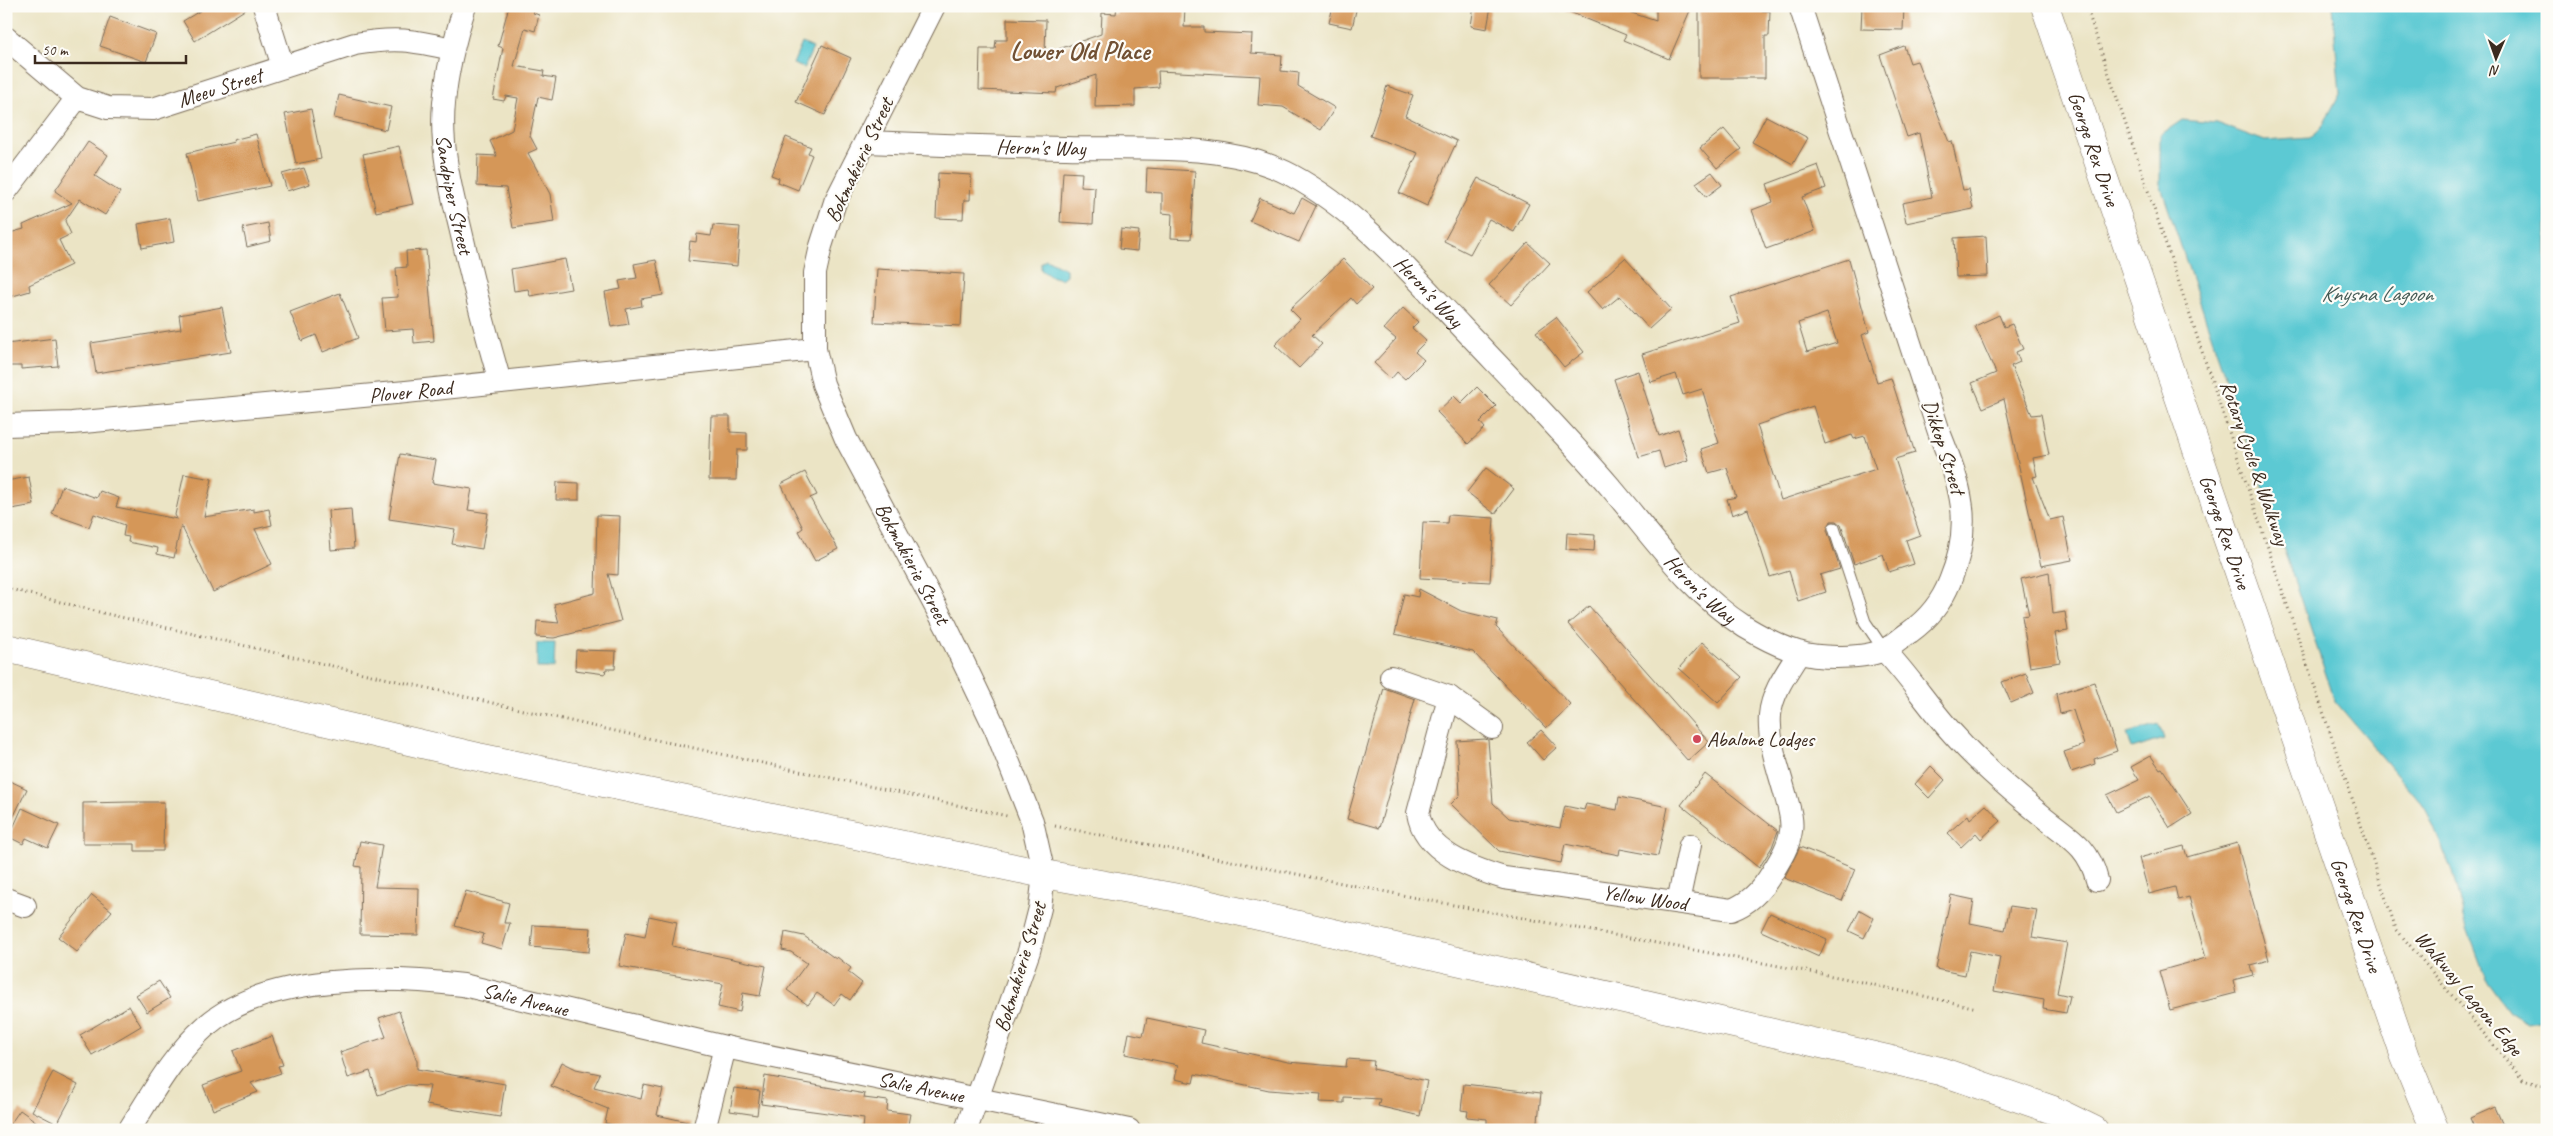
<svg xmlns="http://www.w3.org/2000/svg" width="2553" height="1136" viewBox="0 0 2553 1136" font-family="Caveat,sans-serif">
  <rect width="100%" height="100%" fill="#fdfcf7"/>
  <filter id="ink" filterUnits="userSpaceOnUse"><feTurbulence type="fractalNoise" baseFrequency=".02" numOctaves="2"/><feDisplacementMap in="SourceGraphic" scale="10" xChannelSelector="R" yChannelSelector="G"/><feConvolveMatrix kernelMatrix="1 2 1 2 8 2 1 2 1" color-interpolation-filters="sRGB"/></filter>
  <filter id="wash" filterUnits="userSpaceOnUse"><feTurbulence type="fractalNoise" baseFrequency=".0096" numOctaves="4" result="noise"/><feDisplacementMap in="SourceGraphic" scale="20" xChannelSelector="R" yChannelSelector="G"/><feGaussianBlur stdDeviation="1.12" result="paint"/><feColorMatrix in="noise" values="0 0 0 0 0 0 0 0 0 0 0 0 0 0 0 0 0 1.4 0 .05"/><feComposite in="paint" operator="in"/></filter>
  <g filter="url(#wash)">
    <rect width="100%" height="100%" fill="#ebe4c5"/>
    <!-- water -->
    <g fill="#5cc9d3" stroke="#4c7a78">
      <path d="M2332,6H2547V1018L2545,1019L2527,1022L2509,1011L2487,981L2467,928L2452,871L2426,809L2335,701L2160,184V135L2182,120L2216,123L2265,141L2310,138L2322,127L2340,93Z"/>
      <path d="M802,43L813,48L804,68L793,64Z"/>
      <path d="M1046,259L1066,269V275L1061,279L1050,276L1041,270V263Z"/>
      <path d="M537,643H555L554,668H537Z"/>
      <path d="M2159,724L2164,739L2132,749L2127,733Z"/>
    </g>
    <g id="blocks">
      <!-- building -->
      <g fill="#d59759" fill-rule="evenodd">
        <path d="M208,6H251L195,41L183,21Z"/>
        <path d="M509,6H535L533,13L539,15L535,31L525,28L514,66L544,71L543,76L556,78L552,100L538,97L530,136L537,149L528,153L550,194L554,222L513,228L506,188L477,186L478,155L497,156L490,141L512,130L518,98L506,96L504,101L493,99L503,48L498,46Z"/>
        <path d="M1117,6L1185,7L1184,27H1204V32L1252,34L1251,53L1282,55L1281,71L1299,73L1298,86L1335,108L1321,130L1283,107L1258,105L1260,76L1158,71L1159,87L1135,89V106L1095,107L1096,75L1057,88L1056,93L979,90L980,49H995L996,40H1007V19L1046,20L1045,54L1101,34L1102,13L1116,14Z"/>
        <path d="M1333,6H1357L1352,28L1329,23Z"/>
        <path d="M1474,6H1491L1487,29L1471,26Z"/>
        <path d="M1555,6H1611L1656,21V6H1692L1669,59L1623,40L1626,35Z"/>
        <path d="M1862,6H1904L1903,30L1861,29Z"/>
        <path d="M1699,9L1770,11L1769,36H1765V78H1699Z"/>
        <path d="M110,17L156,34L146,62L100,46Z"/>
        <path d="M822,45L851,58L825,115L796,102Z"/>
        <path d="M1904,46L1910,63L1917,61L1949,142L1952,141L1963,190L1969,189L1973,209L1906,223L1902,203L1932,197L1919,133L1907,137L1880,55Z"/>
        <path d="M1387,86L1413,95L1405,116L1457,141L1427,206L1399,193L1418,153L1370,136Z"/>
        <path d="M339,95L391,107L386,130L334,118Z"/>
        <path d="M311,109L321,159L296,164L285,114Z"/>
        <path d="M1766,116L1808,138L1793,164L1752,142Z"/>
        <path d="M1724,129L1741,149L1717,168L1700,148Z"/>
        <path d="M256,134L270,186L198,201L187,153L234,142L233,140Z"/>
        <path d="M786,137L811,147L808,153L812,155L798,190L778,182L779,178L771,175Z"/>
        <path d="M88,142L108,155L95,176L120,192L105,215L80,199L65,221L71,234L59,240L71,265L29,285L30,291L6,298V234L24,229L23,225L72,203L55,191Z"/>
        <path d="M399,146L413,204L376,212L363,154Z"/>
        <path d="M1818,165L1826,188L1802,197L1815,231L1766,249L1752,210L1773,202L1767,184Z"/>
        <path d="M304,168L310,184L287,191L282,174Z"/>
        <path d="M1147,168L1195,171L1191,239L1171,238L1172,214L1162,213V193L1146,192Z"/>
        <path d="M1063,172L1082,173L1081,186L1095,187L1093,224L1060,222Z"/>
        <path d="M1712,172L1722,185L1706,197L1696,183Z"/>
        <path d="M938,173L971,175L970,200H964L963,219L936,218Z"/>
        <path d="M1478,178L1529,204L1514,232L1489,219L1470,254L1444,241Z"/>
        <path d="M1260,198L1294,213L1302,198L1316,206L1299,242L1250,221Z"/>
        <path d="M170,218L174,242L142,248L138,224Z"/>
        <path d="M268,223L271,241L247,247L243,228Z"/>
        <path d="M713,225L740,227L737,266L688,261L690,241L696,242L697,234L711,236Z"/>
        <path d="M1121,229L1139,231L1137,251L1119,249Z"/>
        <path d="M1986,236L1988,276L1956,277L1954,238Z"/>
        <path d="M1528,243L1550,263L1511,305L1489,285Z"/>
        <path d="M426,250L434,341L414,343L413,329L385,331L382,298L398,297L396,268L407,267L406,251Z"/>
        <path d="M1625,258L1671,309L1649,329L1620,296L1603,310L1587,292Z"/>
        <path d="M565,259L571,289L530,296L528,289L514,291L511,269Z"/>
        <path d="M1343,259L1372,289L1356,304L1351,298L1312,335L1322,344L1299,368L1275,345L1300,319L1290,309Z"/>
        <path d="M1849,259L1869,332L1862,335L1877,382L1891,378L1915,453L1895,459L1920,535L1906,540L1914,564L1889,572L1883,554L1854,564L1841,525L1836,521H1831L1827,530L1840,569L1820,575L1826,592L1798,601L1789,571L1770,577L1748,509L1732,515L1727,499L1736,497L1727,468L1709,473L1701,449L1719,443L1702,389L1683,395L1676,374L1651,382L1642,354L1740,323L1731,297ZM1827,313L1837,343L1807,352L1798,323ZM1813,406L1825,444L1852,435L1854,439L1865,436L1876,469L1781,500L1757,425Z"/>
        <path d="M656,260L663,295L641,299L642,306L626,309L629,324L611,327L605,292L621,289L619,281L637,278L634,264Z"/>
        <path d="M877,269L964,274L961,326L874,322Z"/>
        <path d="M340,293L358,338L323,352L316,335L302,341L290,312Z"/>
        <path d="M222,307L231,352L96,373L91,343L181,329L179,315Z"/>
        <path d="M1403,308L1418,322L1412,328L1426,341L1415,352L1424,360L1405,379L1397,372L1391,379L1374,363L1396,339L1384,329Z"/>
        <path d="M1999,315L2004,327L2012,324L2023,349L2016,352L2020,362L2011,366L2032,415L2041,414L2049,455L2033,458L2037,476L2033,477L2050,520L2063,517L2072,560L2041,566L2004,399L1983,408L1972,383L1996,373L1975,326Z"/>
        <path d="M1556,317L1584,352L1564,367L1536,332Z"/>
        <path d="M55,338L58,366L21,369V366H6V344Z"/>
        <path d="M1638,371L1659,436L1678,429L1688,460L1664,468L1659,451L1639,457L1614,379Z"/>
        <path d="M1477,387L1496,406L1480,422L1485,428L1468,444L1437,412L1454,396L1461,403Z"/>
        <path d="M711,416H730V432L747,433V450H737L736,480H709Z"/>
        <path d="M400,454L436,460L432,483L472,489L468,510L488,513L482,549L452,544L455,529L389,519Z"/>
        <path d="M1486,468L1514,489L1495,514L1467,492Z"/>
        <path d="M805,472L817,495L810,498L838,549L815,561L799,531L803,528L781,484Z"/>
        <path d="M184,474L212,479L204,517L254,509V512L269,509L272,525L255,529L272,564L213,592L181,525L174,558L157,554L158,548L128,542L129,537L123,536L125,525L94,514L89,527L52,514L62,486L97,498L100,491L119,498L116,507L177,519L175,515Z"/>
        <path d="M29,477L34,505L6,510V481Z"/>
        <path d="M557,482L579,483V500H556Z"/>
        <path d="M351,509L354,548L331,550L328,511Z"/>
        <path d="M597,515L620,516L618,575L608,574L621,621L554,638L536,637L537,621L559,623L554,604L595,593Z"/>
        <path d="M1448,515L1494,518L1490,582L1420,578L1423,522L1447,523Z"/>
        <path d="M1567,533L1595,535L1594,551L1566,549Z"/>
        <path d="M2049,572L2053,614L2065,612L2068,631L2055,633L2060,662L2030,667L2022,616L2029,615L2021,579Z"/>
        <path d="M1419,589L1461,611L1498,620L1496,627L1571,705L1546,728L1473,652L1395,634L1404,594L1418,597Z"/>
        <path d="M1589,606L1709,742L1688,761L1568,624Z"/>
        <path d="M1702,642L1742,677L1718,703L1679,668Z"/>
        <path d="M576,650L616,651L615,669H606L605,674L575,670Z"/>
        <path d="M2026,673L2034,693L2011,703L2002,682Z"/>
        <path d="M2094,682L2117,751L2094,759L2095,764L2071,772L2064,752L2084,745L2073,710L2060,714L2056,694Z"/>
        <path d="M1384,688L1415,699L1379,828L1347,819Z"/>
        <path d="M1541,730L1557,747L1543,760L1527,742Z"/>
        <path d="M1485,739L1488,740L1493,803L1509,818L1560,828L1565,806L1584,810L1586,804L1617,810L1619,797L1668,807L1658,856L1620,849L1619,855L1565,844L1561,863L1499,851L1451,804L1460,795L1457,741Z"/>
        <path d="M2151,756L2160,769L2162,768L2192,814L2170,828L2150,796L2116,812L2107,795L2139,780L2131,767Z"/>
        <path d="M1931,766L1945,780L1929,798L1915,784Z"/>
        <path d="M1705,774L1778,831L1772,847L1759,868L1681,805Z"/>
        <path d="M6,779L27,789L6,832Z"/>
        <path d="M131,802H164L163,851H135V844H83V803Z"/>
        <path d="M1986,805L2001,821L1981,839L1976,833L1961,847L1948,833L1968,815L1970,819Z"/>
        <path d="M22,808L59,825L48,848L26,838L23,844L9,837Z"/>
        <path d="M360,841L382,845L375,887L419,888L418,935L360,934L361,867L355,866Z"/>
        <path d="M2237,843L2269,960L2250,965L2253,975L2233,980L2236,993L2170,1010L2159,971L2206,958L2189,897L2178,900L2175,887L2149,894L2139,858L2184,846L2187,857Z"/>
        <path d="M1800,847L1855,869L1842,901L1784,878Z"/>
        <path d="M466,891L509,903L504,923H510L502,949L481,943L484,934L455,926Z"/>
        <path d="M92,895L112,911L77,952L58,937Z"/>
        <path d="M1951,895L1974,900L1970,923L2005,930L2010,906L2037,910L2032,937L2067,943L2057,993L2070,996L2066,1013L2043,1009L2044,1000L1994,991L2000,957L1970,951L1965,975L1936,969Z"/>
        <path d="M1860,910L1874,918L1864,938L1849,931Z"/>
        <path d="M1770,913L1827,939L1819,957L1761,931Z"/>
        <path d="M649,916L677,922L672,946L766,966L760,996L743,993L740,1012L718,1007L723,984L619,966L626,933L645,937Z"/>
        <path d="M533,925L591,928L589,952L531,947Z"/>
        <path d="M785,932L804,936L836,959L837,957L851,968L848,972L862,983L850,1000L842,994L834,1005L817,993L808,1005L787,990L807,963L791,952L782,950Z"/>
        <path d="M159,981L170,998L147,1012L136,995Z"/>
        <path d="M129,1006L141,1026L92,1055L80,1035Z"/>
        <path d="M399,1011L417,1061V1069L505,1084L500,1117L426,1105L430,1086L407,1085L378,1095L370,1071L348,1078L340,1052L386,1037L379,1018Z"/>
        <path d="M1147,1018L1204,1030L1201,1043L1288,1062L1346,1067L1347,1059L1374,1061L1373,1069L1427,1081L1420,1116L1378,1106L1380,1099L1344,1097V1103L1320,1102L1321,1094L1269,1090L1195,1074L1193,1083L1175,1079L1178,1065L1125,1054L1129,1033L1143,1036Z"/>
        <path d="M272,1036L283,1065L278,1066L281,1073L251,1083L258,1092L213,1110L203,1085L241,1071L233,1051Z"/>
        <path d="M562,1062L576,1069L600,1074L594,1087L641,1099L644,1085L663,1089L657,1115L692,1123L691,1130H632L605,1123L608,1109L551,1086Z"/>
        <path d="M53,1072L78,1085L57,1124L32,1111Z"/>
        <path d="M765,1076L865,1094L864,1098L888,1101L887,1111L910,1114L907,1130H863L864,1118L761,1104Z"/>
        <path d="M1464,1084L1541,1093L1537,1130H1506L1487,1126V1119L1467,1117L1468,1111L1461,1110Z"/>
        <path d="M734,1088L760,1091L757,1115L730,1111Z"/>
        <path d="M2495,1107L2505,1130H2475L2470,1118Z"/>
        <path d="M20,1110L48,1130H6Z"/>
      </g>
    </g>
  </g>
  <g filter="url(#ink)">
    <use href="#blocks" fill-opacity="0" stroke="#796b58" stroke-width="1"/>
    <g fill="none" stroke-linecap="round" stroke-linejoin="round">
      <!-- service casing -->
      <g stroke="#796b58" stroke-width="13">
        <path id="service" d="M1834,528L1865,622L1884,650"/>
      </g>
      <!-- minor casing -->
      <g stroke="#796b58" stroke-width="24">
        <g id="minor">
          <path d="M264,6L283,67"/>
          <path id="s1" d="M465,6C455,38 447,69 444,103C440,145 450,186 460,227C472,279 485,330 500,382"/>
          <path id="s2" d="M934,6L835,202L821,246L815,273V349L823,384L846,439L946,626L996,730L1032,821L1044,874L1040,908L1029,951L966,1130"/>
          <path id="s3" d="M6,38L77,98L108,108L153,109L355,44C396,37 412,40 452,49"/>
          <path id="s4" d="M867,142C933,145 999,147 1066,148C1137,150 1227,141 1291,175C1358,211 1410,272 1461,326C1512,380 1564,433 1612,489C1652,536 1691,593 1745,627C1760,636 1781,647 1798,652C1819,659 1866,659 1886,649C1894,645 1902,637 1910,632C1928,619 1942,602 1950,581C1974,523 1961,487 1939,432L1800,6"/>
          <path d="M6,191L77,98"/>
          <path id="s5" d="M6,425L72,423L406,392L815,349"/>
          <path d="M1884,650C1910,677 1929,708 1955,736C1981,765 2014,793 2045,818C2070,838 2089,847 2097,880"/>
          <path d="M1391,677L1449,697L1492,728"/>
          <path id="s6" d="M1449,697L1418,813C1424,852 1471,868 1504,878L1731,910C1750,903 1762,890 1772,873C1780,860 1789,846 1791,831C1793,820 1789,808 1786,797C1779,770 1768,743 1770,715C1772,692 1788,671 1799,653"/>
          <path d="M6,899L25,906"/>
          <path d="M1678,902L1690,845"/>
          <path id="s7" d="M129,1130C152,1094 173,1055 206,1026C266,973 387,976 463,985L725,1047L1129,1130"/>
          <path d="M704,1130L725,1047"/>
        </g>
      </g>
      <!-- tertiary casing -->
      <g stroke="#796b58" stroke-width="29">
        <g id="tertiary">
          <path id="s8" d="M2045,6L2405,1057L2435,1130"/>
        </g>
      </g>
      <!-- trunk casing -->
      <g stroke="#796b58" stroke-width="29">
        <path id="trunk" d="M6,648L478,757L1044,874L1184,899L1940,1071L2053,1110L2094,1130"/>
      </g>
      <!-- path -->
      <g stroke="#796b58" stroke-width="3" stroke-dasharray="1 4" stroke-linecap="butt">
        <path d="M2086,6L2396,929L2523,1080L2547,1087"/>
        <path d="M6,588L103,613L592,726L1007,816"/>
        <path d="M1055,826L1427,900L1843,978L1977,1008"/>
      </g>
      <!-- service -->
      <use href="#service" stroke="#fff" stroke-width="11"/>
      <!-- minor -->
      <use href="#minor" stroke="#fff" stroke-width="22"/>
      <!-- tertiary -->
      <use href="#tertiary" stroke="#fff" stroke-width="28"/>
      <!-- trunk -->
      <use href="#trunk" stroke="#fff" stroke-width="28"/>
    </g>
  </g>
  <!-- markers -->
  <circle fill="#d1495b" stroke="#fdfcf7" stroke-width="2" cx="1697" cy="739" r="5"/>
  <g text-anchor="middle" dominant-baseline="central" stroke-width="4.5" stroke-linejoin="round" paint-order="stroke">
    <!-- street labels -->
    <g font-size="21" fill="#3b2a1e" stroke="#fdfcf7">
      <text stroke="none"><textPath href="#s3" startOffset="241">Meeu Street</textPath></text>
      <text stroke="none"><textPath href="#s4" startOffset="174">Heron's Way</textPath></text>
      <text stroke="none"><textPath href="#s8" startOffset="151">George Rex Drive</textPath></text>
      <text transform="translate(859 160) rotate(-65)">Bokmakierie Street</text>
      <text stroke="none"><textPath href="#s1" startOffset="192">Sandpiper Street</textPath></text>
      <text stroke="none"><textPath href="#s4" startOffset="609">Heron's Way</textPath></text>
      <text stroke="none"><textPath href="#s5" startOffset="406">Plover Road</textPath></text>
      <text transform="translate(1944 447) rotate(72)">Dikkop Street</text>
      <text transform="translate(2255 463) rotate(71)">Rotary Cycle &amp; Walkway</text>
      <text stroke="none"><textPath href="#s8" startOffset="556">George Rex Drive</textPath></text>
      <text stroke="none"><textPath href="#s2" startOffset="606">Bokmakierie Street</textPath></text>
      <text stroke="none"><textPath href="#s4" startOffset="1012">Heron's Way</textPath></text>
      <text stroke="none"><textPath href="#s6" startOffset="376">Yellow Wood</textPath></text>
      <text stroke="none"><textPath href="#s8" startOffset="961">George Rex Drive</textPath></text>
      <text transform="translate(1020 967) rotate(-73)">Bokmakierie Street</text>
      <text transform="translate(2469 993) rotate(50)">Walkway Lagoon Edge</text>
      <text stroke="none"><textPath href="#s7" startOffset="461">Salie Avenue</textPath></text>
      <text stroke="none"><textPath href="#s7" startOffset="866">Salie Avenue</textPath></text>
    </g>
    <!-- poi labels -->
    <g font-size="21" fill="#3b2a1e" stroke="#fdfcf7" text-anchor="start">
      <text x="1707" y="739">Abalone Lodges</text>
    </g>
    <!-- water labels -->
    <g font-size="22" font-style="italic" fill="#455a54" stroke="#fdfcf7">
      <text x="2377" y="294">Knysna Lagoon</text>
    </g>
    <!-- district labels -->
    <g font-size="26" font-weight="bold" fill="#715033" stroke="#fdfcf7">
      <text x="1080" y="50">Lower Old Place</text>
    </g>
  </g>
  <!-- margin -->
  <rect width="2553" height="1136" fill="none" stroke="#fdfcf7" stroke-width="25"/>
  <!-- north arrow -->
  <g transform="translate(2496 58) rotate(182)" stroke="#fdfcf7" stroke-width="4" paint-order="stroke">
  <path d="M0-4L9 19L0 12L-9 19Z" fill="#3b2a1e"/>
  <text y="-8" font-size="14" font-weight="bold" text-anchor="middle" fill="#3b2a1e">N</text>
  </g>
  <!-- scale -->
  <path d="M35 55v8h151v-8" fill="none" stroke="#3b2a1e" stroke-width="2.5"/>
  <text x="42" y="55" font-size="15" fill="#3b2a1e" stroke="#fdfcf7" stroke-width="4" paint-order="stroke">50 m</text>
</svg>
